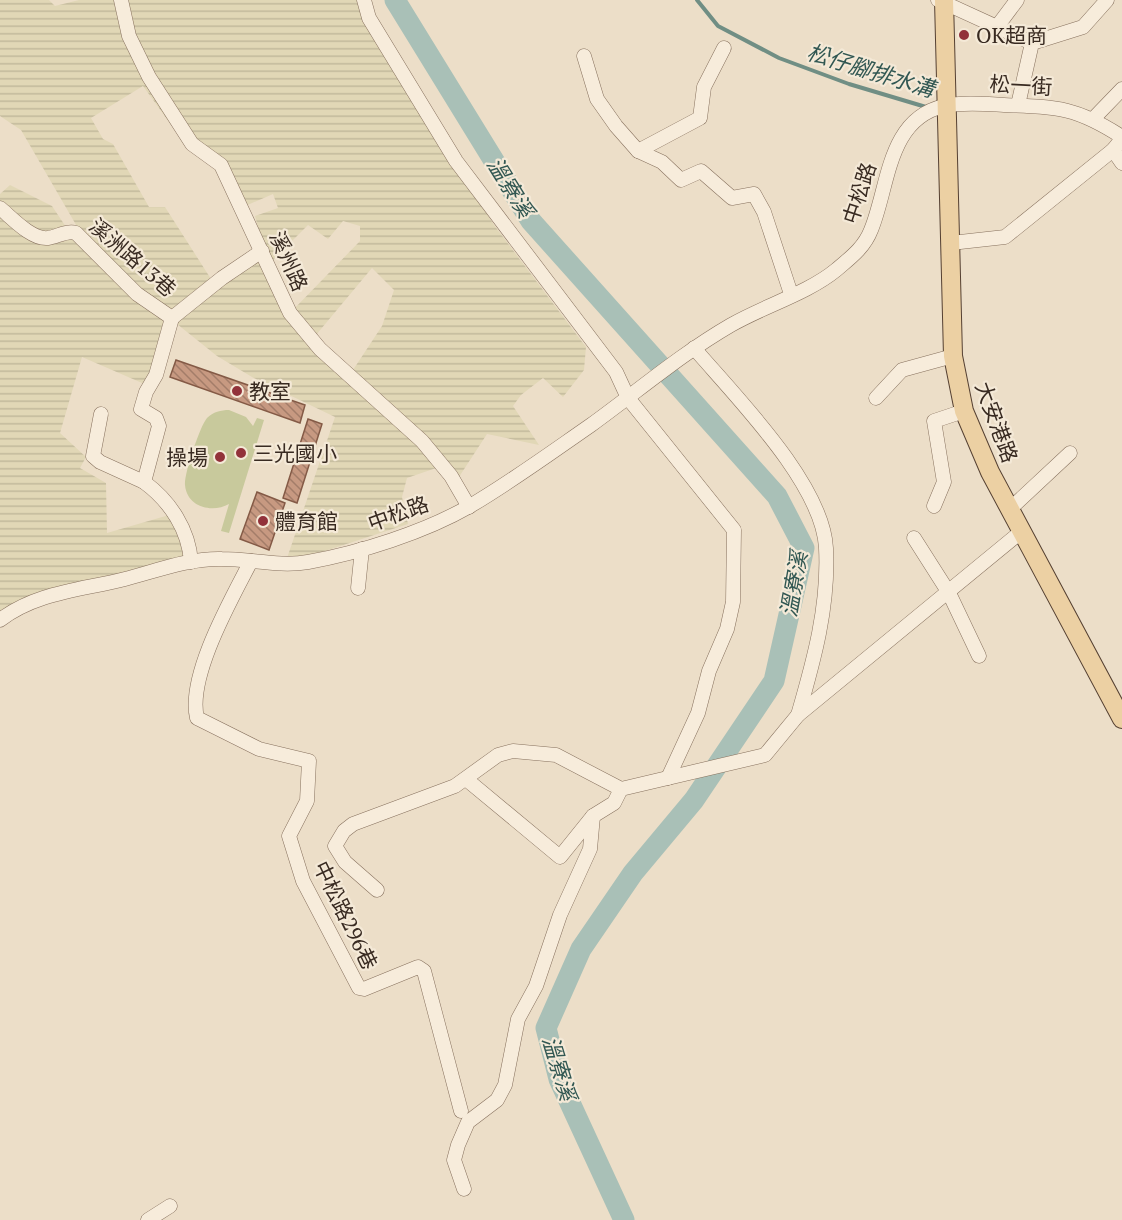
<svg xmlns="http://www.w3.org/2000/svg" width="1122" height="1220" viewBox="0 0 1122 1220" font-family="'PT Serif','Noto Sans TC',serif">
  <defs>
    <pattern id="farmland-rules" width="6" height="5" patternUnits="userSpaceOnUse" patternTransform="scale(1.5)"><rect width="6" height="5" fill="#e1d7b6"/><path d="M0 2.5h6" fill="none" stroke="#c2b99c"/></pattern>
    <pattern id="building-back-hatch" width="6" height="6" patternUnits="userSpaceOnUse" patternTransform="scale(1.5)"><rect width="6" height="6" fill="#c79981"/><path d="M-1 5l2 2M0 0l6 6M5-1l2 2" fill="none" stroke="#a37d69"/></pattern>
  </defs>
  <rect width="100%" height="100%" fill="#ecdec8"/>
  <!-- farmland -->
  <path fill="url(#farmland-rules)" fill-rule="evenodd" d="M0,0H49L55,6L79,0H362L371,31L494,225L586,347L584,370L563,397L543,378L521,395L513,406L539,445L487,434L457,480L445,465L407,478L402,497L408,524L285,564L335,417L252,377L217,356L172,320L149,386L82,357L60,433L86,457L80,468L106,483L107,533L176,513L188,543L189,562L102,584L63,586L15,608L0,618V194L10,185L52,206L68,230H79L21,130L0,116ZM143,86L182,140L231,179L243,207L273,194L278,208L255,216L268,265L308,225L328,239L343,221L360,226V241L291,312L268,269L262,251L222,278L211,279L165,207H149L113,144L103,139L91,118ZM372,268L394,290L382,326L351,373L316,335Z"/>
  <!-- grass -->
  <path fill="#c8c99c" d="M229,410L246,417L253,426L257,418L264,420L229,533L221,531L229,504C213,513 187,508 185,485C184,474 200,426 207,418C213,412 221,410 229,410Z"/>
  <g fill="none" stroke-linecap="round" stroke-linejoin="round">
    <!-- stream -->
    <path stroke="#708e84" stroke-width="4" d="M697,0L718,26L779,58L849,84L926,107"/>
    <!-- river -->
    <path stroke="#a9c0b7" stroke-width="21" d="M395,0L531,221L777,496L804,548L774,681L694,800L633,873L581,949L546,1028L559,1079L624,1220"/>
  </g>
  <!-- building -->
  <g fill="url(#building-back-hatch)" stroke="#845a46" stroke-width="1.5">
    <path d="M176,360L305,405L300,423L170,377Z"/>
    <path d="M308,419L322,424L297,503L283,498Z"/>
    <path d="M257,492L285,503L269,550L240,539Z"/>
  </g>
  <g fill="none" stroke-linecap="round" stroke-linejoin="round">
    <!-- minor casing -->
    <g stroke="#87715e" stroke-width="15">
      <g id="minor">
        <path d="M121,0L129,36L149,77L192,144L221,165L290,313L320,349L422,441L451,476L469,507"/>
        <path d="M364,0L369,18L456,161L616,372L628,398L734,530L733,602L727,629L709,671L698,713L668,778"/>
        <path d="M938,0L1032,43"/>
        <path d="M996,28L1017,0"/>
        <path d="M584,56L597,99L616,126L638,151L662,162L681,180L701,171L732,198L754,194L764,212L791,294"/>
        <path d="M1018,105L1032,43L1083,27L1107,0"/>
        <path d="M1094,118L1122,89"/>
        <path d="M1113,150L1122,163"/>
        <path d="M638,151L700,118L704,87L724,48"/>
        <path d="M0,208C12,218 32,240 48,238C57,237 67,230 76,233L137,294L172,318"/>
        <path d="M951,243L1005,237L1113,150L1122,139"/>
        <path d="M172,318L156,375L146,392L141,409L156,418L159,426L144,482C170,501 189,530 191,562"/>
        <path d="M172,318L222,278L262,251"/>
        <path d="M694,348C735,396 823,484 826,548C829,606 814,660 798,715"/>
        <path d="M876,398L902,370L953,356"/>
        <path d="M101,414L93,456L100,462L144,482"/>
        <path d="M934,506L944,482L934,421L964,411"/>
        <path d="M1010,509L1070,453"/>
        <path d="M914,538L949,593L979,656"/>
        <path d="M251,561C232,598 187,676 197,718L259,749L309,761L307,801L289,836L303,881L359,988L364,989L418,967L424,971L461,1111"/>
        <path d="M358,588L362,549"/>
        <path d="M0,620C37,592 82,590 125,579C156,571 189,558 222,559C250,559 280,567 308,562C359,553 425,532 470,506C511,482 552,452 591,425C638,391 681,354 731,325C764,306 808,293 836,270C850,258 864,248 871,230C889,187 887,119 944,106C963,102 985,104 1004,105C1057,107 1076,107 1122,137"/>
        <path d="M466,779L560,857L593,816L614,803L621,789"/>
        <path d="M377,890L345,862L335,846L344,831L353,824L455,786L498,755L513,751L556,755L621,789L765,755L798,715L1022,531"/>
        <path d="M464,1189L454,1160L458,1145L468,1122L497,1100L505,1085L518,1019L536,986L560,915L590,849L593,816"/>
        <path d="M148,1220L170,1206"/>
      </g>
    </g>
    <!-- major casing -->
    <g stroke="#554032" stroke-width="20">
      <path id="major" d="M944,0L953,356L964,411L990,472L1122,719"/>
    </g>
    <!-- minor -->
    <use href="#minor" stroke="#f7ecdb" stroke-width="14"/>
    <!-- major -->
    <use href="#major" stroke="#ecd0a3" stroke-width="18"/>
  </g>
  <!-- markers -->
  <g fill="#92323a" stroke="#f4e9d7" stroke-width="2">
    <circle cx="964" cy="35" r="6"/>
    <circle cx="237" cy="391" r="6"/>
    <circle cx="241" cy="453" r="6"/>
    <circle cx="220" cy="457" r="6"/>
    <circle cx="263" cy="521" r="6"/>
  </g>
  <g text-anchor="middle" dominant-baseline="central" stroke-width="4.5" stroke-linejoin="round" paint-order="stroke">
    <!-- poi labels -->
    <g font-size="21" fill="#382a21" stroke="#f4e9d7" text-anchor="start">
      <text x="976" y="35">OK超商</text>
      <text x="249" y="391">教室</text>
      <text x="253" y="453">三光國小</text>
      <text x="208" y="457" text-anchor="end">操場</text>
      <text x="275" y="521">體育館</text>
    </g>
    <!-- street labels -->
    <g font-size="21" fill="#382a21" stroke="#f4e9d7">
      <text transform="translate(1021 85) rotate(3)">松一街</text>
      <text transform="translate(859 193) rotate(-72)">中松路</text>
      <text transform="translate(133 257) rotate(41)">溪洲路13巷</text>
      <text transform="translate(289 261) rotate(66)">溪州路</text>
      <text transform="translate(997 422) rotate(70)">大安港路</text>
      <text transform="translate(398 513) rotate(-20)">中松路</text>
      <text transform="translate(346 915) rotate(64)">中松路296巷</text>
    </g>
    <!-- water labels -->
    <g font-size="22" font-style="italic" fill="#315752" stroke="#f4e9d7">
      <text transform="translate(871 70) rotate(17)">松仔腳排水溝</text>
      <text transform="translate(511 187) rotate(58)">溫寮溪</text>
      <text transform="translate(793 584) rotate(-80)">溫寮溪</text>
      <text transform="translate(560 1068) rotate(73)">溫寮溪</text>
    </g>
  </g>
</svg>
